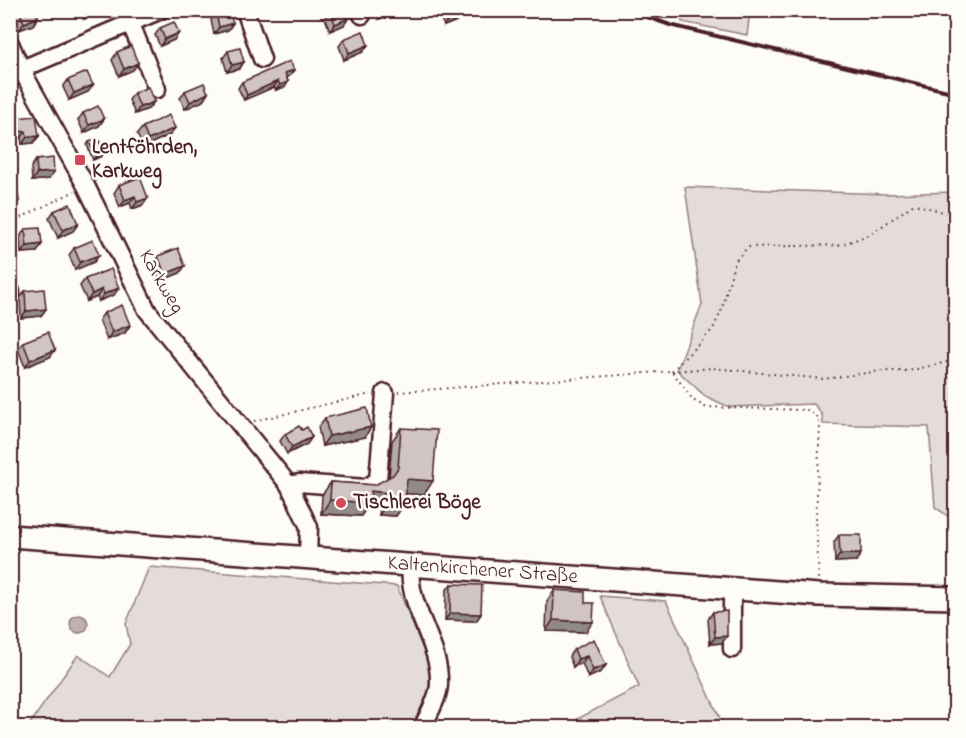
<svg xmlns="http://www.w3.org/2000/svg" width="966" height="738" viewBox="0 0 966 738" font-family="'Indie Flower',sans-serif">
  <rect width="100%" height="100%" fill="#fdfcf7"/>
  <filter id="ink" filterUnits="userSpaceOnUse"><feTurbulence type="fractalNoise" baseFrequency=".0167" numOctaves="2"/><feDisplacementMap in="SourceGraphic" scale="12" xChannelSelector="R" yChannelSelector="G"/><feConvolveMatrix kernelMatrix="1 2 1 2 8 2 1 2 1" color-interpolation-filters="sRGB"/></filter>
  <g filter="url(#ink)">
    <!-- green -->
    <g fill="#e3dcda" stroke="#967e82" stroke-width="1.5">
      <path d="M682,11H750L747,35L682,22Z"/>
      <path d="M685,187L887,194L955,192V521L935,507L929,427L823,424L822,415L814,404L729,407L705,396L677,370L702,304Z"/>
      <path d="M149,567L397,586L430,666L429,690L413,727L27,728L78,655L110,677L130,644L126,624Z"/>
      <path d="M600,596L666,601L724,727H581L577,719L639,687Z"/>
    </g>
    <!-- water -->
    <circle fill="#c0b1b1" stroke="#91777b" stroke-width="1.5" cx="79" cy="624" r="9"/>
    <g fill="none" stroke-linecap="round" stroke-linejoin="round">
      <!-- minor casing -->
      <g stroke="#4a1f2b" stroke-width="21">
        <g id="minor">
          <path d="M245,10L262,59"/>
          <path d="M360,10L362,15"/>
          <path d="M131,24L157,89"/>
          <path d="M10,43L21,69L86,186L147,310L289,485L309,527L308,557"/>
          <path d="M10,74L161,10"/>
          <path d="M10,292H11"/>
          <path d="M289,485L299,483L366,488L378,480L385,393"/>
          <path d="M411,566C406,606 441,643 439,684C439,697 428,715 422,728"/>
          <path d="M732,589V649"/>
        </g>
      </g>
      <!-- major casing -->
      <g stroke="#4a1f2b" stroke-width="26">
        <g id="major">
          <path id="s1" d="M10,536L819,595L956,598"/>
        </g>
      </g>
      <!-- path -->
      <g stroke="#4a1f2b" stroke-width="2" stroke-dasharray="1.5 4.5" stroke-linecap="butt">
        <path d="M10,223L75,191"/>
        <path d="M672,371L713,329L721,312L735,261L748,247L841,245L869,235L914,204L947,213L956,211"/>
        <path d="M672,371L712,368L824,379L880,371H908L956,360"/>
        <path d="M398,392L672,371L693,400L705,407L807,410L817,416L820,425L816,518L819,580"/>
        <path d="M254,421L371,394"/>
      </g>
      <!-- minor -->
      <use href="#minor" stroke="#fdfcf7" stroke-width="16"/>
      <!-- major -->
      <use href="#major" stroke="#fdfcf7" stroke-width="21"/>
      <!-- rail -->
      <path stroke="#4a1f2b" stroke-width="4" d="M628,10L670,25L956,93"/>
    </g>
    <!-- wall -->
    <g fill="#b3a9a9" stroke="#4a1f2b" stroke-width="1.5">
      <path d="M16,10H35L38,17L33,25L19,30L13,14Z"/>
      <path d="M51,10H68L53,16Z"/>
      <path d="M80,10H99L97,14L84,19Z"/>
      <path d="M330,10L344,25L330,31L325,18Z"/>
      <path d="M376,10H395L393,13L379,19Z"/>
      <path d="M439,10H457V21L444,26L438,12Z"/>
      <path d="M216,13L233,23L228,30L214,34L211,20Z"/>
      <path d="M160,28L174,40L160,46L155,35Z"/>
      <path d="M344,39L368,45L363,52L344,60L339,46Z"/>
      <path d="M228,51L244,62L239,69L227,72L223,58Z"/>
      <path d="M117,52L138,63L133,70L119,76L112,60Z"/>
      <path d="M290,76L287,77L288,82L285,87L276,90L274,87L244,100L238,88L242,82Z"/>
      <path d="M68,80L88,92L69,100L63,87Z"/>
      <path d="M185,91L208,93L203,101L185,109L180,98Z"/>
      <path d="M134,93L148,109L135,114L129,100Z"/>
      <path d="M83,113L104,119L99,126L84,133L78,120Z"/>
      <path d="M15,118L39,136L33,143L22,144L21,138L12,139L10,125Z"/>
      <path d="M143,127L170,135L143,147L137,134Z"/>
      <path d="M89,142L104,153L102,156L93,160L87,145Z"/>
      <path d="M36,160L49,179L32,181L31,167Z"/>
      <path d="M140,177L143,205L132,209L130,203L120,207L114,193L119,185Z"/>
      <path d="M54,211L78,224L73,231L58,238L49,218Z"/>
      <path d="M25,229L42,244L37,252L21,253L20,237Z"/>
      <path d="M74,248L99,255L94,262L75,270L69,255Z"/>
      <path d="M158,256L180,273L160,281L153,263Z"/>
      <path d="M85,279L114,295L99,301L97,297L87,301L80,286Z"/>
      <path d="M25,291L41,316L21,318L20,298Z"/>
      <path d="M104,313L130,325L125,333L107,340L99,320Z"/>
      <path d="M23,342L55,350L50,357L25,367L18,349Z"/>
      <path d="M325,418L365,437L322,446L318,427Z"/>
      <path d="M401,428L424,495L406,493L405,503L396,516L379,515L380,506L368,505L361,516L321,514L322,495L331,482L375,485L389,478L392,441Z"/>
      <path d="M302,430L312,437L307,444L287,454L280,441L285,434Z"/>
      <path d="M839,535L856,561L835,562L834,542Z"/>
      <path d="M451,584L481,614L476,621L445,620L446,591Z"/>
      <path d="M554,590L585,603L586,632L546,631L547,601Z"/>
      <path d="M713,612L722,643L710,644L708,619Z"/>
      <path d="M574,649L606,665L601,672L588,678L582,663L573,667L569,656Z"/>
    </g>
    <!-- shaded-wall -->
    <g fill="#928a89" stroke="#4a1f2b" stroke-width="1.5">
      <path d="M57,10H68L53,16Z"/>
      <path d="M91,10H99L97,14L84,19L89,11Z"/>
      <path d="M387,10H395L393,13L379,19L384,11Z"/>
      <path d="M38,17L33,25L19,30L24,23Z"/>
      <path d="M459,17L457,21L444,26L446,22Z"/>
      <path d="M349,18L344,25L330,31L335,24Z"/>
      <path d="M233,23L228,30L214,34L219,27Z"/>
      <path d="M179,33L174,40L160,46L165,39Z"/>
      <path d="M368,45L363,52L344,60L349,53Z"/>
      <path d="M244,62L239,69L227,72L232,65Z"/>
      <path d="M138,63L133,70L119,76L124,69Z"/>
      <path d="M294,70L290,76L282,79L285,73Z"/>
      <path d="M278,81L274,87L244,100L247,95Z"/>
      <path d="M288,82L285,87L276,90L280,85Z"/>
      <path d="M93,85L88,92L69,100L74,93Z"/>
      <path d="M208,93L203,101L185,109L190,102Z"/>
      <path d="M154,102L148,109L135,114L140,107Z"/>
      <path d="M104,119L99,126L84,133L89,125Z"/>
      <path d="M175,128L170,135L143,147L148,140Z"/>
      <path d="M26,131L21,138L12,139L17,132Z"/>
      <path d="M39,136L33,143L22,144L27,137Z"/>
      <path d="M104,153L102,156L93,160L96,156Z"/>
      <path d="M54,172L49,179L32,181L37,173Z"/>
      <path d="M135,196L130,203L120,207L125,200Z"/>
      <path d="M148,198L143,205L132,209L137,202Z"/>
      <path d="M19,201L14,208L10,209V202Z"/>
      <path d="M78,224L73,231L58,238L63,230Z"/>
      <path d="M42,244L37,252L21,253L27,246Z"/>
      <path d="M99,255L94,262L75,270L80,262Z"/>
      <path d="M10,257H16L10,264Z"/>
      <path d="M185,266L180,273L160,281L165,274Z"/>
      <path d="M119,288L114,295L99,301L104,294Z"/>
      <path d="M102,289L97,297L87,301L92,294Z"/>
      <path d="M46,309L41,316L21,318L26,311Z"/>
      <path d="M130,325L125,333L107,340L112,332Z"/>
      <path d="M55,350L50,357L25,367L30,360Z"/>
      <path d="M371,427L365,437L322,446L329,436Z"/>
      <path d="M312,437L307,444L287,454L292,447Z"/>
      <path d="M407,479L433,481L424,495L398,493Z"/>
      <path d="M371,491L389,493L380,506L368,505L361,516L321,514L330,500Z"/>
      <path d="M388,502L405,503L396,516L379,515Z"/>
      <path d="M840,554H861L856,561L835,562Z"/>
      <path d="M450,613L481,614L476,621L445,620Z"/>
      <path d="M553,620L593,622L586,632L546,631Z"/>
      <path d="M727,636L722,643L710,644L715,637Z"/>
      <path d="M587,656L582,663L573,667L578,659Z"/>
      <path d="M606,665L601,672L588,678L593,670Z"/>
    </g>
    <!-- building -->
    <g fill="#d0c5c4" stroke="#4a1f2b" stroke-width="1.5">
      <path d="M19,10H35L38,17L24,23Z"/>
      <path d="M225,10H229L233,23L219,27L216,13Z"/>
      <path d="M330,10H345L349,18L335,24Z"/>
      <path d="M442,10H457L459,17L446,22Z"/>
      <path d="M174,22L179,33L165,39L160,28Z"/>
      <path d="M363,31L368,45L349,53L344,39Z"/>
      <path d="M131,46L138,63L124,69L117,52Z"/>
      <path d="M240,48L244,62L232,65L228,51Z"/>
      <path d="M290,61L294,70L285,73L288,82L280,85L278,81L247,95L242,82Z"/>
      <path d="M87,72L93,85L74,93L68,80Z"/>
      <path d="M204,83L208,93L190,102L185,91Z"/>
      <path d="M148,87L154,102L140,107L134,93Z"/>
      <path d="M98,106L104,119L89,125L83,113Z"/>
      <path d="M169,115L175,128L148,140L143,127Z"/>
      <path d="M36,116L39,136L27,137L26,131L17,132L15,118Z"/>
      <path d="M98,138L104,153L96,156L89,142Z"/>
      <path d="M53,158L54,172L37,173L36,160Z"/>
      <path d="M140,177L148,198L137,202L135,196L125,200L119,185Z"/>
      <path d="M17,188L19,201L10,202V191Z"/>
      <path d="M70,204L78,224L63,230L54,211Z"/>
      <path d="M40,228L42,244L27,246L25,229Z"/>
      <path d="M93,240L99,255L80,262L74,248Z"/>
      <path d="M10,242H14L16,257H10Z"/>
      <path d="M178,248L185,266L165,274L158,256Z"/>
      <path d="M111,269L119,288L104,294L102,289L92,294L85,279Z"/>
      <path d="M44,289L46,309L26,311L25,291Z"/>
      <path d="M122,305L130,325L112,332L104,313Z"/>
      <path d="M48,332L55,350L30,360L23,342Z"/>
      <path d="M10,357L17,365L10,370Z"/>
      <path d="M367,408L371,427L329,436L325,418Z"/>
      <path d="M299,426L302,430L307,427L312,437L292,447L285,434Z"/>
      <path d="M401,428L437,430L433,481L407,479L405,503L388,502L389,493L371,491L370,503L330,500L331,482L375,485L393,475L398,468Z"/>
      <path d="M839,535H861V554H840Z"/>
      <path d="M451,584L482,585L481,614L450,613Z"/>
      <path d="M554,590L585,592V603H594L593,622L553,620Z"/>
      <path d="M727,611V636L715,637L713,612Z"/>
      <path d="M594,639L606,665L593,670L587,656L578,659L574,649Z"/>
    </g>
  </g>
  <!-- markers -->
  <g fill="#d1495b" stroke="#fdfcf7" stroke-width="2">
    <rect x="74" y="154" width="12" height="12" rx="3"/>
    <circle cx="341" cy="503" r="6"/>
  </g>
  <g text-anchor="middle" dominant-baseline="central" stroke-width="5" stroke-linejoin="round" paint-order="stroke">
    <!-- poi labels -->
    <g font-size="21" font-weight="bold" fill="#4a1f2b" stroke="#fdfcf7" text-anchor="start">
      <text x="92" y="148">Lentföhrden,<tspan x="92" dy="24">Karkweg</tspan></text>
      <text x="353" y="503">Tischlerei Böge</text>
    </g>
    <!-- street labels -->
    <g font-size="21" fill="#4a1f2b" stroke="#fdfcf7">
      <text transform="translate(161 282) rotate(60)">Karkweg</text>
      <text stroke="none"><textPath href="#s1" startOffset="474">Kaltenkirchener Straße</textPath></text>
    </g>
  </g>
  <!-- margin -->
  <rect width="966" height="738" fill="none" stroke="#fdfcf7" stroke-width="36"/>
  <rect x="18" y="18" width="930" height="702" fill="none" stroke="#4a1f2b" stroke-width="2" filter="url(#ink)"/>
</svg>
